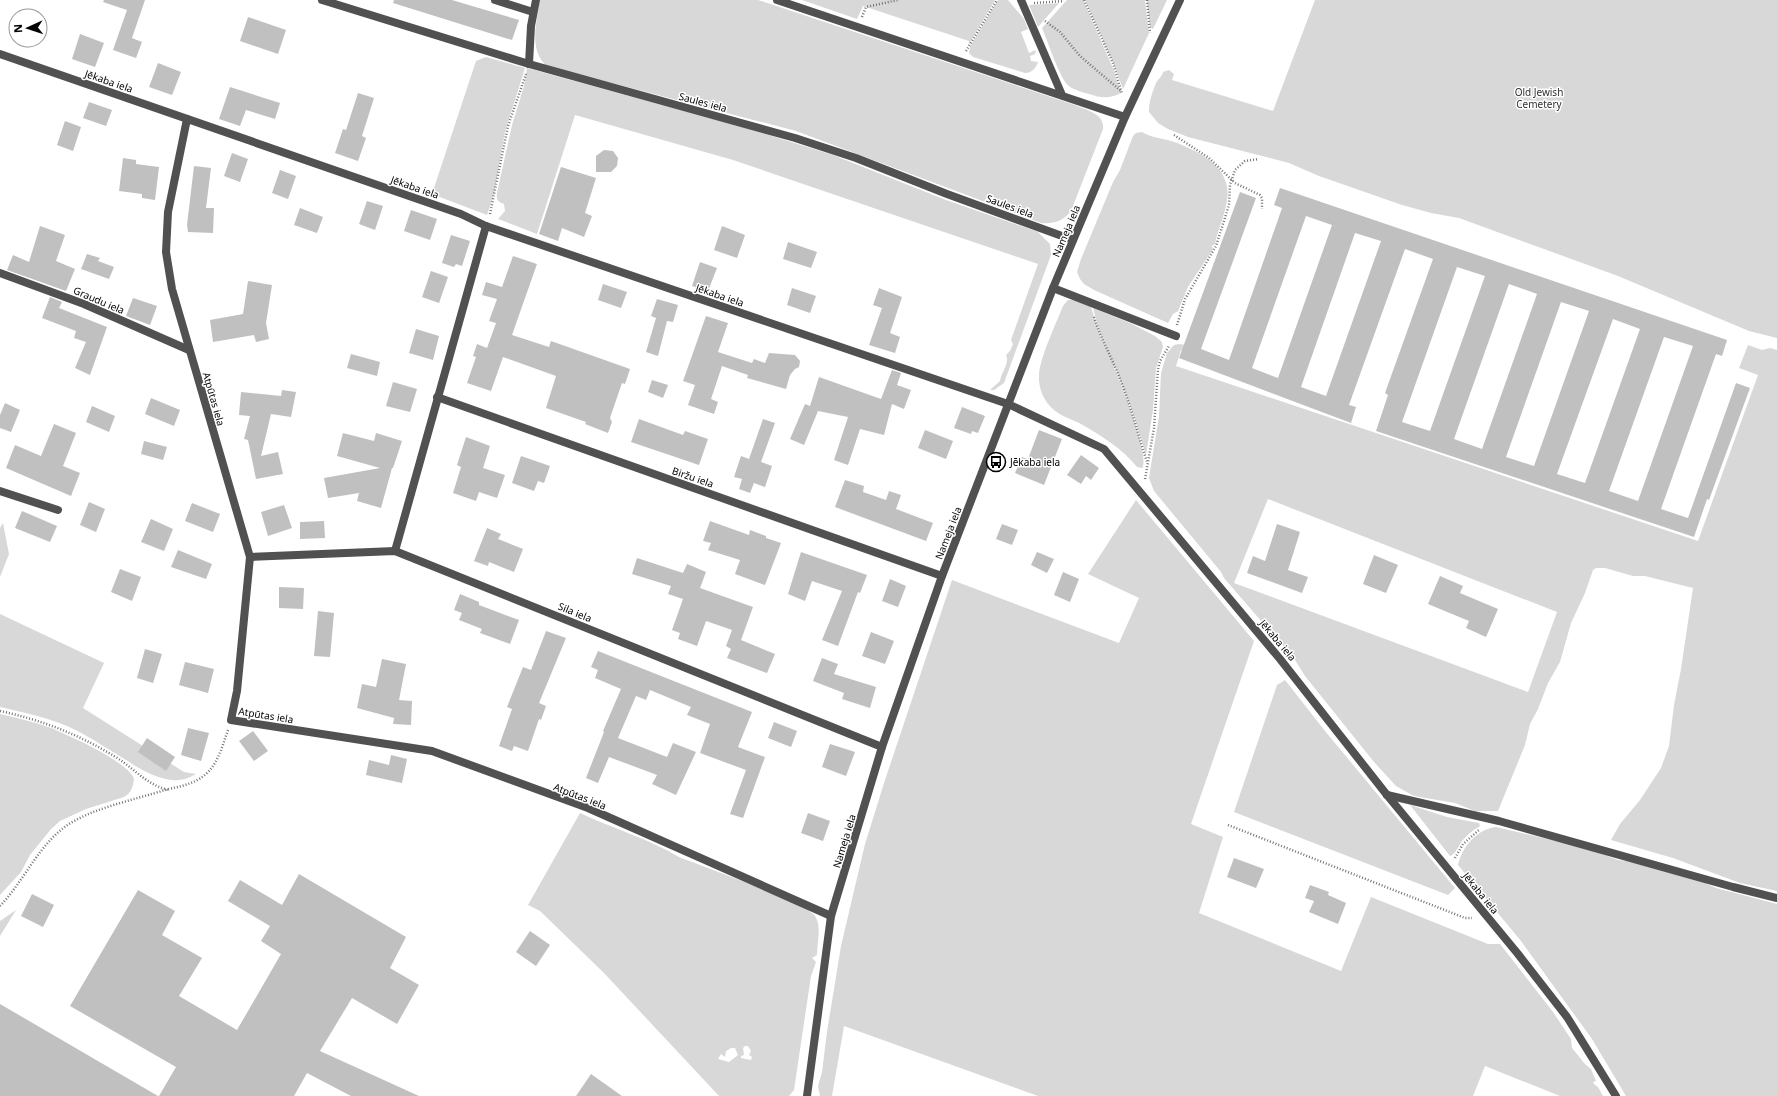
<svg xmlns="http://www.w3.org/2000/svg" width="1777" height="1096" viewBox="0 0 1777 1096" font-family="'Noto Sans',sans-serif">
  <rect width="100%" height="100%" fill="#fff"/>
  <!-- green -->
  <g fill="#d8d8d8" fill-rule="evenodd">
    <path d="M540,0H758L1075,105C1086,110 1105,114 1103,129L1071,211C1064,221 1053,224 1041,223L796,131L547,66C528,51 537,20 540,0Z"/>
    <path d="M802,0H995L969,44V41L863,6L857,19Z"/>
    <path d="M998,0H1008L1024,19L1028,29L1021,32L1029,53L1036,50L1035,54L1030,56L1031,61L1038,62C1036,68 1032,73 1025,73L973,57L969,53L970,47Z"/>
    <path d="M1067,0H1083L1112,66L1121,93C1109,99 1101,98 1089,94C1082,92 1074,90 1069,86C1060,80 1047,39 1042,28Z"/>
    <path d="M1085,0H1145L1149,33L1123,89L1113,62Z"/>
    <path d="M1147,0H1167L1153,29L1150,27Z"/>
    <path d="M1315,0H1777V338L1749,331L1618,276L1459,218L1431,213L1402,205L1319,176L1289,163L1188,137L1168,129L1158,123L1149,112C1149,101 1152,93 1156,83C1158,79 1162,77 1163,72L1169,70L1174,74L1172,80L1273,111Z"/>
    <path d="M1059,3L1038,27L1029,5Z"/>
    <path d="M486,57L525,68L505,132L494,194L487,215L432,194L476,61Z"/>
    <path d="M527,68L749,129L833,155L946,200L1038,232L1050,244L1051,255L1004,383L994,390H990L1000,381C1001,372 1010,364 1006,355L1010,351L1013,344L1011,340L1038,264L733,160L575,115L537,234L498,219L505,211L504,204C498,202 496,200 497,193L512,125L524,86Z"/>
    <path d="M1142,132C1153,139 1166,138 1177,143C1202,153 1232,168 1227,200C1225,215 1218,229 1215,244L1212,246L1213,249L1188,287L1178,311L1173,314L1168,323L1094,290L1084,284L1080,279L1077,272L1081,259L1113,182L1120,170L1133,136L1136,133Z"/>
    <path d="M1068,300H1074L1091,307L1103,344L1093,308L1132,324L1155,336L1162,342L1163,347L1156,368L1153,410L1146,455L1134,416L1115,367L1114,368C1122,386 1148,450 1143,467L1142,468L1137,467C1123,449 1099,434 1079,423C1071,419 1061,416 1054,410C1044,402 1038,388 1039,375C1040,357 1056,324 1063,306Z"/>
    <path d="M1179,344L1187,345L1185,352L1181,350L1176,366L1698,541L1758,375L1739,368L1748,345L1762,350L1770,348L1777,350V891L1740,883L1673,858L1611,840L1620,824L1640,800L1661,768L1669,746L1674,705L1681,669L1693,588L1645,576H1633L1605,568H1596L1593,570L1585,593L1571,623L1560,662L1548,683L1538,709L1530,724L1525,745L1498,811H1475L1455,803L1414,796L1396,786L1374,762L1305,676L1295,660L1224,578L1221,572L1154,491L1149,478L1159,416L1161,373L1167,353L1174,345ZM1268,499L1557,612L1528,692L1234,583Z"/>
    <path d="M1136,500L1254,641L1191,824L1223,837L1199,913L1341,971L1371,897L1488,944H1500L1553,1012L1571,1039L1572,1048L1585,1064L1591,1069L1596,1081L1593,1082L1594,1084L1598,1087L1603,1096H1560L1485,1066L1473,1096H1038L844,1026L832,1096H820L818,1086L822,1072L827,1032L841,946L865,844L885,780L952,580L1119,643L1139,598L1088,574Z"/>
    <path d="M3,523L9,554L0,577V528Z"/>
    <path d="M0,614L104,663L83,708L184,772L196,774C168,792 137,766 113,752C97,742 80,731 62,724C42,716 21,712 0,707Z"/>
    <path d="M1285,680L1325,731L1455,888L1448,895L1234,812L1277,685Z"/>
    <path d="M0,714C17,718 34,722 51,728C68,735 129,762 134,779C133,787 131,793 124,797L86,809L60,821L51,829L30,855L21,872L0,895Z"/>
    <path d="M1410,805L1447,817L1479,823L1480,826C1473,830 1467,835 1462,841C1458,846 1456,854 1450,856Z"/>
    <path d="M580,813C612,828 649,839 679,857C699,865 808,904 815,916C822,927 817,942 817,955L812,958L816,962L811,976L794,1090L789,1096H719L604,973L540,911L528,905ZM745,1046H748L751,1051L749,1055L752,1057L751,1060L741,1058V1056L744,1055L743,1048ZM731,1048H735L738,1055L729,1062L718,1059L721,1054L725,1057L726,1051Z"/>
    <path d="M1496,827L1586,848L1618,860L1649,864L1696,879L1716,888L1777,904V1096H1626L1592,1039L1521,941L1458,865C1462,847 1477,829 1496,827Z"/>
    <path d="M16,910L0,936V921Z"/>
  </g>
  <!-- building -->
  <g fill="#c0c0c0" fill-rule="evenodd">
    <path d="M104,0H145L132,38L142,42L136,58L113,50L127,10L103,2Z"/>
    <path d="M394,0H452L519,20L512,40L393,3Z"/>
    <path d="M248,17L286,30L278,54L240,41Z"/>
    <path d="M80,34L104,43L95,67L72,59Z"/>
    <path d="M158,63L181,72L172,95L149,87Z"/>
    <path d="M230,87L280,103L275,119L246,110L240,126L219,119Z"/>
    <path d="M358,93L374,98L362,136L366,138L358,161L335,153L343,129L346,130Z"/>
    <path d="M89,102L112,110L106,126L83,118Z"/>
    <path d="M65,121L81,127L73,151L57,145Z"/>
    <path d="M604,150L613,151L618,158L617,166L611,172H596V156Z"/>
    <path d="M232,153L248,159L240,182L224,176Z"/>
    <path d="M123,158L136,160V164L159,167L155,200L142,198V194L119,191Z"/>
    <path d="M194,166L211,168L206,208H214L213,233L188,232L187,225Z"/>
    <path d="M561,167L596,178L585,213L592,216L584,237L562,228L558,241L539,234Z"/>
    <path d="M280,170L296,176L288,199L272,193Z"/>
    <path d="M1280,188L1727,340L1722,356L1716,354L1661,509L1688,518L1736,383L1750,388L1709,500L1707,499L1694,537L1376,431L1388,395L1385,393L1433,259L1405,249L1349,405L1356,407L1351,423L1179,358L1240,192L1256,198L1201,349L1229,360L1282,208L1274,205ZM1306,216L1332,225L1278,378L1252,368ZM1355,233L1381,241L1326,396L1301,387ZM1457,267L1485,276L1430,431L1402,422ZM1509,284L1537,294L1482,449L1454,439ZM1561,302L1589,311L1534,466L1506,457ZM1613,319L1640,329L1585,483L1557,474ZM1664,337L1693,346L1638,501L1609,491Z"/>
    <path d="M367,201L383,206L375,230L359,224Z"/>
    <path d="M300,208L323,217L317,233L294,225Z"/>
    <path d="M411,210L437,219L430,240L404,231Z"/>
    <path d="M40,226L65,235L56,261L75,269L66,291L7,270L13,255L29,262Z"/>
    <path d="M722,226L745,235L737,258L714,250Z"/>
    <path d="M451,235L470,241L462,266L456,264L454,267L442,263Z"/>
    <path d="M788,242L817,252L811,268L783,259Z"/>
    <path d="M87,254L100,258L98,261L114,267L109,279L81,269Z"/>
    <path d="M513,256L537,264L512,335L549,347L551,341L630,369L625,384L622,383L610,418L612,422L608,433L585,424L586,422L546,408L556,376L503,357L491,391L467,383L476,357L473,356L477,344L487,348L496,323L489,321L497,299L482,295L486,282L502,287Z"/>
    <path d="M700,262L717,268L708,291L692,286Z"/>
    <path d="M431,271L448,277L439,303L422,297Z"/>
    <path d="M248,281L272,285L266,323L269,339L256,342L254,335L213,342L210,320L243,314Z"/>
    <path d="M603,284L627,292L621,308L598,300Z"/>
    <path d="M792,288L816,296L810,313L787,305Z"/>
    <path d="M879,288L902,297L890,333L900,337L895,353L869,345L882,308L873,305Z"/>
    <path d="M50,297L62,302L59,308L107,327L90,375L75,368L86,342L74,338L76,331L42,318Z"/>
    <path d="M133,298L157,306L150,325L126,316Z"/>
    <path d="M657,299L678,305L673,322L667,321L658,356L646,352L656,318L651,316Z"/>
    <path d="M706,316L728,323L718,352L752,363L754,359L765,363L769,353L795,355L800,361L799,367L795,369L790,375L786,389L747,378L748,375L722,366L711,399L718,402L714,414L688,405L695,385L683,381Z"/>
    <path d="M416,329L439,336L433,360L409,353Z"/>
    <path d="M351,354L380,362L377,376L347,368Z"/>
    <path d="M892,370L901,373L897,385L911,390L904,409L892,404L884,435L860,429L848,465L834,460L848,417L818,411L804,445L790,439L805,404L810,406L819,377L881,399Z"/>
    <path d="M652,380L668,385L663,398L648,392Z"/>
    <path d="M393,382L417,389L410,412L386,406Z"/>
    <path d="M282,390L296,392L291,417L271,414L261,456L278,452L283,474L256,479L248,440L244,439L250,416L239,415L241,392L281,396Z"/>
    <path d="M151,398L180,410L174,426L145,414Z"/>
    <path d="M5,403L20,410L11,432L0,428V415Z"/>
    <path d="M92,406L115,416L109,432L86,422Z"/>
    <path d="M962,407L985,416L978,433L972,431L971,434L954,428Z"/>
    <path d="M639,419L683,435L685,431L708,439L699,465L631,442Z"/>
    <path d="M763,419L775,423L761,462L772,466L765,487L754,483L750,493L739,489L742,479L734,477L741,456L749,459Z"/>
    <path d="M54,424L76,433L63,466L80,473L71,496L6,468L15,445L41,456Z"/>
    <path d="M925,430L953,441L946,459L918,448Z"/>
    <path d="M1039,430L1062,439L1044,485L1015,473L1022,457L1028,459Z"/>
    <path d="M343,433L374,441L376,433L402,441L393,468H392L381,508L357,501L359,493L328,498L324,478L380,468L337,456Z"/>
    <path d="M466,437L490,446L483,468L505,475L497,498L479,492L476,501L453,493L461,467L457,465Z"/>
    <path d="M144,441L167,447L163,460L141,454Z"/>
    <path d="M1081,455L1099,468L1091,480L1086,476L1081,484L1067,475Z"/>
    <path d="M521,456L550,466L544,483L538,481L534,491L512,483Z"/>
    <path d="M845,480L864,486L863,492L886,500L889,491L901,495L896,509L933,523L926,541L835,507Z"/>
    <path d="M89,502L105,509L96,532L80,525Z"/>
    <path d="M192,503L220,514L213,532L185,521Z"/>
    <path d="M284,505L292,528L268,536L261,512Z"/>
    <path d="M22,511L57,526L50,542L15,528Z"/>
    <path d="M151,519L173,529L164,551L141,542Z"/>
    <path d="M324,521L325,538L300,539V522Z"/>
    <path d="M710,521L749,535L750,530L766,536V538L781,543L765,585L735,574L740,560L708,550L711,543L703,541Z"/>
    <path d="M1002,524L1018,530L1012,545L996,539Z"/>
    <path d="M1277,524L1300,532L1288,570L1308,577L1302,593L1247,573L1253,556L1265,561Z"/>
    <path d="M487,528L501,534L498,539L523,549L514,572L489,562L488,566L474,561Z"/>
    <path d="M178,550L212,564L206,579L171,567Z"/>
    <path d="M801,552L867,575L860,593L858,592L838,646L822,640L842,591L812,581L805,601L788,594Z"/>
    <path d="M1037,552L1054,559L1047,573L1031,565Z"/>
    <path d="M1374,555L1398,565L1386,593L1363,584Z"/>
    <path d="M637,558L683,573L687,564L706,572L700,588L753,607L741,640L775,654L767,673L727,658L731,649L726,646L732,630L706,621L697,646L678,639L680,633L672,630L683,599L668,594L671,586L632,574Z"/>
    <path d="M120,569L141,577L132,601L111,592Z"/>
    <path d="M1063,572L1079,579L1070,602L1054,595Z"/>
    <path d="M1440,576L1463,586L1460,593L1498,609L1486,637L1466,628L1469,621L1428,604Z"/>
    <path d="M890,579L906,586L898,607L882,601Z"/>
    <path d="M279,587L304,588L303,609L279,608Z"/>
    <path d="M460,594L479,602V605L519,620L510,644L480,633L482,629L459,620L462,613L454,610Z"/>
    <path d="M318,611L334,613L330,657L314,656Z"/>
    <path d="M546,631L566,638L539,703L546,706L541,720L539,719L528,751L514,746L512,751L499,746L512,709L507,707L523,667L531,670Z"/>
    <path d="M871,632L894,641L885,664L862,656Z"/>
    <path d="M145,649L162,654L153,683L137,678Z"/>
    <path d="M598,651L752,712L738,747L765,757L743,818L730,814L746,770L700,753L710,724L687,715L691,707L650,690L646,700L636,696L618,738L667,757L673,743L696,752L676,795L652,784L657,775L609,757L598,783L586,778L604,732L603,731L621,689L595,678L598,670L591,667Z"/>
    <path d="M822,658L838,664L834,674L876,687L870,708L842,699L844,693L813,681Z"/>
    <path d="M382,659L406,664L399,700L412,701L411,725L393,724L394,718L357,708L362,684L376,687Z"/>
    <path d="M185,662L214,669L208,693L179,685Z"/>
    <path d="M774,722L797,731L791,747L768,738Z"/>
    <path d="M188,728L209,733L201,761L181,755Z"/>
    <path d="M253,731L268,751L254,761L239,741Z"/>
    <path d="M147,738L175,757L166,771L138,752Z"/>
    <path d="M830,744L855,752L846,776L822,767Z"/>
    <path d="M391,755L407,759L402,783L366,775L369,760L389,765Z"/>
    <path d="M808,813L830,821L823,841L801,833Z"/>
    <path d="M1234,858L1264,869L1256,888L1227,877Z"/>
    <path d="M299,874L406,937L390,968L419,985L397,1024L352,998L320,1051L419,1096H351L307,1073L294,1096H159L176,1067L70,1006L138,890L175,911L162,935L202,958L179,996L237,1030L281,954L261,941L270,926L228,901L240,880L282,905Z"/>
    <path d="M1310,885L1329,892L1328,895L1346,903L1338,924L1309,912L1314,901L1305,898Z"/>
    <path d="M32,894L54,905L43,927L21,916Z"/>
    <path d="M530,931L550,945L536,966L516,952Z"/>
    <path d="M0,1004L158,1096H0Z"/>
    <path d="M591,1074L622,1096H576Z"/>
  </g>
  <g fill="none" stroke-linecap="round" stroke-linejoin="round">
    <!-- path -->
    <g stroke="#737373" stroke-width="2.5" stroke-dasharray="1 2" stroke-linecap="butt">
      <path d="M1084,0L1113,63L1122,94"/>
      <path d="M1147,0L1150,33"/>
      <path d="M1034,3L1064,1"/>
      <path d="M862,17L866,7L898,0"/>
      <path d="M1045,21L1060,32L1080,56L1121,91"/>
      <path d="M966,51L997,0"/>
      <path d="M1174,135L1209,158L1235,183L1260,195L1262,198V209"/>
      <path d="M490,214L508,126L526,74"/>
      <path d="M1094,317C1101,339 1112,358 1120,379C1131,406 1138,434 1147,462"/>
      <path d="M1177,325L1185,299L1216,246L1229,205L1230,185L1235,170L1245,161L1259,159"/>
      <path d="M1145,479L1154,428L1158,369L1160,361L1169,346"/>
      <path d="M0,711C41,720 78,734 114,756C133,767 145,784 168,790"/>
      <path d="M1228,825L1465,918H1472"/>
      <path d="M1455,858L1463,844L1480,829"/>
      <path d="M0,906C24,881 38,846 66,826C92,808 134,800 165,790C181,786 197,784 209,771C219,760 223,744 228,730"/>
    </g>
    <!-- service -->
    <g stroke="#515151" stroke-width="8">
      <path d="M495,0L533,12"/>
      <path d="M529,64L531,26L536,0"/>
      <path d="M0,491L58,510"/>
      <path d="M1387,795L1499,821L1733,887L1777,898"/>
    </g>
    <!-- minor -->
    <g stroke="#515151" stroke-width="8">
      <path d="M322,0L529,64L795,138L856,158L947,194L1073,240"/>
      <path d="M777,0L1125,117"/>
      <path d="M1021,0L1062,95"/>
      <path d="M0,54L461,214L486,226L1008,404L1104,449L1280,659L1387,795L1518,954L1567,1017L1616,1096"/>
      <path d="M187,119L168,212L166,252L172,289L250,557L237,691L231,720L432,751L588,808L831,916"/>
      <path d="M0,273L84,304L189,350"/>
      <path d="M1053,288L1176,336"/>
      <path d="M437,397L942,576"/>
      <path d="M395,551L486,226"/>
      <path d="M250,557L395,551L882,747"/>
    </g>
    <!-- tertiary -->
    <path stroke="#515151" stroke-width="8" d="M807,1096L831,916L882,747L942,576L1053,288L1125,117L1180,0"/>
  </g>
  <!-- icons -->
  <defs>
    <g id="bus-ring" transform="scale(1)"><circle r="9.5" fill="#fff" stroke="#000" stroke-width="1.5"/><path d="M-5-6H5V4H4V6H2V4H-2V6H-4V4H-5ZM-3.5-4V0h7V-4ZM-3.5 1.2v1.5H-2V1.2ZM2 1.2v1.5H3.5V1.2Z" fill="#000"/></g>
  </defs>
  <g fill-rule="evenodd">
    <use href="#bus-ring" x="996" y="462"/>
  </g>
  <g text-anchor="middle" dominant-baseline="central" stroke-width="3" stroke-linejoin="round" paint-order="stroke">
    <!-- street labels -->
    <g font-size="10" fill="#000" stroke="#fff">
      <text transform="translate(109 81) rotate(19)">Jēkaba iela</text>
      <text transform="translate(703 102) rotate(15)">Saules iela</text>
      <text transform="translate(415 187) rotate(19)">Jēkaba iela</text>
      <text transform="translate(1010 206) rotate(20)">Saules iela</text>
      <text transform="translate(1066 231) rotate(-67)">Nameja iela</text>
      <text transform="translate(720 295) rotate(19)">Jēkaba iela</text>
      <text transform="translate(99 300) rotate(23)">Graudu iela</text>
      <text transform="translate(214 399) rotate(74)">Atpūtas iela</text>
      <text transform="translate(693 477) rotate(19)">Biržu iela</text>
      <text transform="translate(948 533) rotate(-69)">Nameja iela</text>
      <text transform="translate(575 612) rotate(22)">Sila iela</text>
      <text transform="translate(1278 640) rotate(50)">Jēkaba iela</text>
      <text transform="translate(266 715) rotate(9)">Atpūtas iela</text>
      <text transform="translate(580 796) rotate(21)">Atpūtas iela</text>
      <text transform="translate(844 841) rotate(-73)">Nameja iela</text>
      <text transform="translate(1481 893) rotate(51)">Jēkaba iela</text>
    </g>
    <!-- park labels -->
    <g font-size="10" fill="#2f2f2f" stroke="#fff">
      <text x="1539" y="92">Old Jewish<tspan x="1539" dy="12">Cemetery</tspan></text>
    </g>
    <!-- poi labels -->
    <g font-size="10" fill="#000" stroke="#fff" text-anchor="start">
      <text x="1010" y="462">Jēkaba iela</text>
    </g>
  </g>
  <!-- north arrow -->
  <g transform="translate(28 28) rotate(267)"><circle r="19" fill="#ffffff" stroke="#999999"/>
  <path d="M0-3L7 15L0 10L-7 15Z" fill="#000000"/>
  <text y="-6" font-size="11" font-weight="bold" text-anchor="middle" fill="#000000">N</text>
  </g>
</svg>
